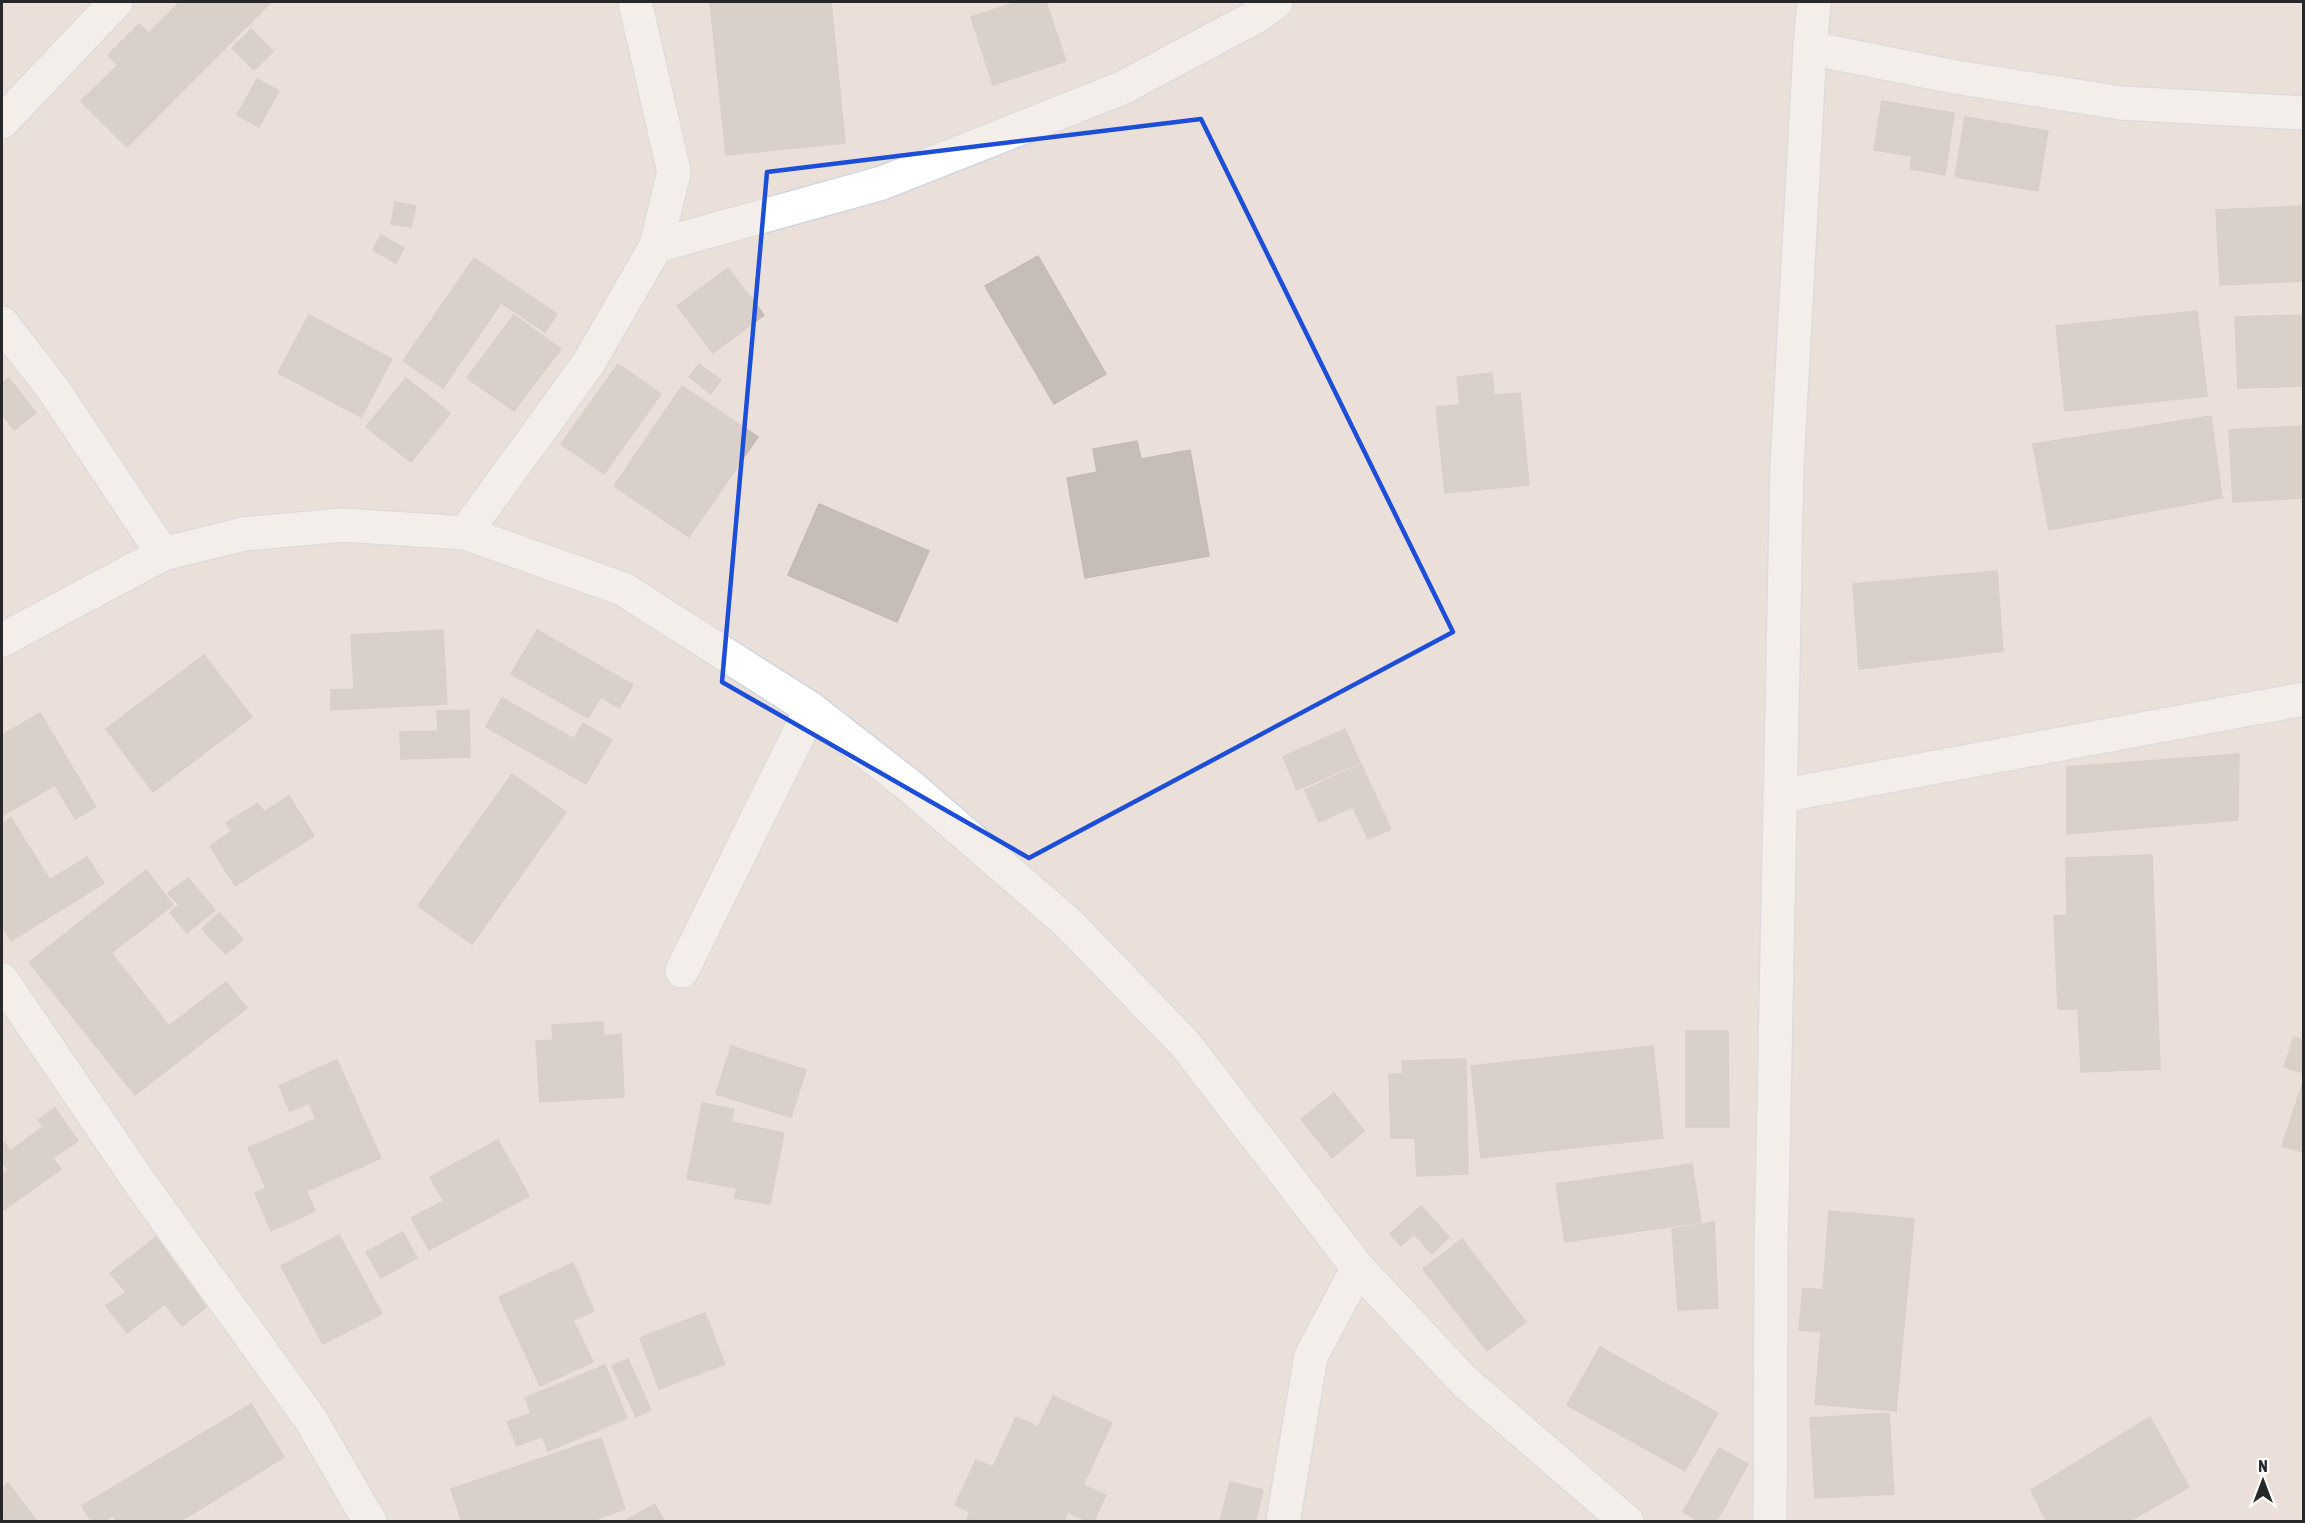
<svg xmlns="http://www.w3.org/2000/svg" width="2305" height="1523" viewBox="0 0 2305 1523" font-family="'Asap Condensed',sans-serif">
  <rect width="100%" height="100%" fill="#ebe0d9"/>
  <!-- building -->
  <g fill="#c6bdb9" stroke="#c6bbb3" stroke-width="1.5">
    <path d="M180,2H271L127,147L81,101L118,65L108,55L139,24L149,33Z"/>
    <path d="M710,2H831L845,143L726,155Z"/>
    <path d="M1017,2H1046L1066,61L993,85L971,17Z"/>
    <path d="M251,29L273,51L254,70L232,48Z"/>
    <path d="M257,79L279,91L259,127L237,115Z"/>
    <path d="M1882,101L1954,113L1945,175L1910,169L1912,156L1874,150Z"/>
    <path d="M1965,117L2048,131L2038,191L1955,177Z"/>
    <path d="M395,202L416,206L411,227L391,224Z"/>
    <path d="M2304,206V281L2220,285L2216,210Z"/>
    <path d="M381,235L404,248L396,263L373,250Z"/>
    <path d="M1038,256L1106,374L1054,404L985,286Z"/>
    <path d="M474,258L557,314L545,332L501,303L443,388L403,361Z"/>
    <path d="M728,268L764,315L713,353L677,306Z"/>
    <path d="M2197,311L2207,396L2065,411L2056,326Z"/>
    <path d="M309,315L392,359L361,417L278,373Z"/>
    <path d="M514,315L561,349L514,411L467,378Z"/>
    <path d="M2304,315V386L2238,388L2235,317Z"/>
    <path d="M618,364L661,394L604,474L561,444Z"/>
    <path d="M699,364L721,380L711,394L689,377Z"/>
    <path d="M1492,373L1494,395L1520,393L1529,485L1445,493L1436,407L1460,405L1457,377Z"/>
    <path d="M9,378L36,413L14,430L2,414V383Z"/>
    <path d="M406,378L450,413L411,462L366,427Z"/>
    <path d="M682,386L758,437L689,537L614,486Z"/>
    <path d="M2211,416L2222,498L2049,530L2033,444Z"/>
    <path d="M2304,426V498L2233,502L2229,430Z"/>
    <path d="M1137,441L1141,459L1190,450L1209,556L1085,578L1067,478L1097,472L1093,449Z"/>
    <path d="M819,504L929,551L897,622L788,575Z"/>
    <path d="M1997,571L2003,651L1859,669L1853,584Z"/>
    <path d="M443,630L447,704L331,710V690L354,689L351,635Z"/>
    <path d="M537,630L633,685L619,708L601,697L588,718L511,674Z"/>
    <path d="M204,655L252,717L153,792L106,729Z"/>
    <path d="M502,698L574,739L583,723L612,740L586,784L486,727Z"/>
    <path d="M469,710L470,757L401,759L400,732L438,731L437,711Z"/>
    <path d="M40,713L96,807L75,819L55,785L2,816V735Z"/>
    <path d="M1345,729L1360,762L1297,790L1283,757Z"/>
    <path d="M2239,754L2238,820L2067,834V767Z"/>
    <path d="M1361,764L1391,829L1368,839L1353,807L1319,822L1305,790Z"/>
    <path d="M512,774L566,812L472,944L418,906Z"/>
    <path d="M289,796L314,836L235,886L210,846L232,831L226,823L258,803L264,812Z"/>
    <path d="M11,818L50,880L87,857L104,883L11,941L2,926V824Z"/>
    <path d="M2152,855L2160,1069L2081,1072L2078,1009H2058L2054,916L2067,915L2066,858Z"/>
    <path d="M146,870L173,905L111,953L169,1026L226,982L247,1008L135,1095L29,962Z"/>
    <path d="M188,878L215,910L187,933L170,913L179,905L168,893Z"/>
    <path d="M219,913L243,939L226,954L202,929Z"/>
    <path d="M603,1022L604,1036L621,1034L624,1097L540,1102L536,1041L553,1040L552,1025Z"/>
    <path d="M1686,1031H1728L1729,1127H1686Z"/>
    <path d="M2294,1037L2304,1040V1073L2284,1067Z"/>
    <path d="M731,1046L806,1070L791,1117L716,1094Z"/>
    <path d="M1653,1046L1663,1138L1481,1158L1471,1066Z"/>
    <path d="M1466,1059L1468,1174L1417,1176L1415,1138H1391L1389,1074H1403L1402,1061Z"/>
    <path d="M337,1060L381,1158L306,1191L315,1211L271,1231L255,1193L266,1188L248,1148L316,1119L309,1103L290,1111L279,1086Z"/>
    <path d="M2304,1079V1152L2282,1146Z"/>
    <path d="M1334,1093L1364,1131L1332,1158L1301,1119Z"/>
    <path d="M702,1103L734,1109L731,1122L784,1133L770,1204L734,1198L737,1188L687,1179Z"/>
    <path d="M55,1108L78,1141L53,1158L61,1169L2,1211V1174L8,1170L2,1161V1144L4,1142L10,1151L43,1127L38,1120Z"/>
    <path d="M498,1140L529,1196L429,1250L411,1218L444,1201L430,1177Z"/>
    <path d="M1692,1164L1701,1222L1565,1242L1556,1184Z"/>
    <path d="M1421,1206L1449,1237L1432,1254L1414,1234L1401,1246L1390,1234Z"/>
    <path d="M1829,1211L1914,1219L1896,1411L1815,1404L1821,1332L1799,1330L1803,1288L1823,1290Z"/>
    <path d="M1714,1222L1718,1308L1678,1310L1672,1229Z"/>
    <path d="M403,1232L417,1258L381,1278L366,1252Z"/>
    <path d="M159,1235L211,1303L182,1326L165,1304L127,1333L106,1306L126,1292L110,1273Z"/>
    <path d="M339,1235L382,1314L323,1344L281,1266Z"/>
    <path d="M1462,1239L1526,1322L1487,1351L1423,1269Z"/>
    <path d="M573,1263L594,1311L573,1320L593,1362L540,1386L499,1297Z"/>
    <path d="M705,1313L725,1364L659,1389L640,1338Z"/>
    <path d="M1600,1347L1718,1413L1685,1471L1567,1405Z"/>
    <path d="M628,1359L651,1410L636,1417L612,1366Z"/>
    <path d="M605,1365L627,1418L548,1451L542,1436L517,1446L507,1422L531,1413L525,1398Z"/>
    <path d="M1053,1396L1112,1423L1083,1485L1106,1495L1093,1522H1089L1068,1512L1064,1522H966L970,1512L955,1505L976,1460L993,1467L1016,1417L1038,1427Z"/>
    <path d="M251,1404L284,1457L179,1522H117L113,1515L104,1522H92L82,1506Z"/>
    <path d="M1889,1413L1894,1494L1815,1498L1810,1418Z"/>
    <path d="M2150,1417L2189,1487L2128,1522H2047L2031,1490Z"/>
    <path d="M601,1438L625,1509L589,1522H462L451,1489Z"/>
    <path d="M1719,1448L1748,1464L1716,1522H1701L1683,1512Z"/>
    <path d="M1230,1482L1263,1490L1255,1522H1220Z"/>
    <path d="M8,1483L37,1522H7L2,1515V1488Z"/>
    <path d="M655,1504L665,1522H623Z"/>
  </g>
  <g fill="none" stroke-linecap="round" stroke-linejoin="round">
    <!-- minor casing -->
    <g stroke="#ced6e2" stroke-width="36">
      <g id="minor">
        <path d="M1810,48L1955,77L2121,103L2304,113"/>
        <path d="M2,122L116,2"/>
        <path d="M656,246L882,183L1122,88L1257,16L1276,2"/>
        <path d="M2,323L53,389L163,554"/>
        <path d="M465,533L588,364L656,246L674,172L635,2"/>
        <path d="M1780,796L2304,699"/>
        <path d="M682,971L811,709"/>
        <path d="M2,980L140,1183L311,1420L370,1522"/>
        <path d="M1283,1522L1311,1356L1358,1268"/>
        <path d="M1770,1522L1771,1251L1787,465L1810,48L1814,2"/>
      </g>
    </g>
    <!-- tertiary casing -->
    <g stroke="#ced6e2" stroke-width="36">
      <path id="tertiary" d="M2,640L163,554L244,534L343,525L465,533L623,589L811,709L911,787L1068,923L1185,1044L1358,1268L1464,1381L1627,1522"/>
    </g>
    <!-- minor -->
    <use href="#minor" stroke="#fff" stroke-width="33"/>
    <!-- tertiary -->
    <use href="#tertiary" stroke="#fff" stroke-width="33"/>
  </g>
  <!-- marked area -->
  <path d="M0 0H2305V1523H0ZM1201,119L1453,632L1029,858L722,682L767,172Z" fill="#ebe0d9" fill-opacity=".55" fill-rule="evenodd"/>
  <path fill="none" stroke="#1d4ed8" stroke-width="4.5" stroke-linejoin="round" d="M1201,119L1453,632L1029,858L722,682L767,172Z"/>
  <!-- border -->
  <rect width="2305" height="1523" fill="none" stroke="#282828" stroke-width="6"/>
  <!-- north arrow -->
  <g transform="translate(2263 1481)" stroke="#ffffff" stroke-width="4.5" paint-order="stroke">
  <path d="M0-4.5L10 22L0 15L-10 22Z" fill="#282828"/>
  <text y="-9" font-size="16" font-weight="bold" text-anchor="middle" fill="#282828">N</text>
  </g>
</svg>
